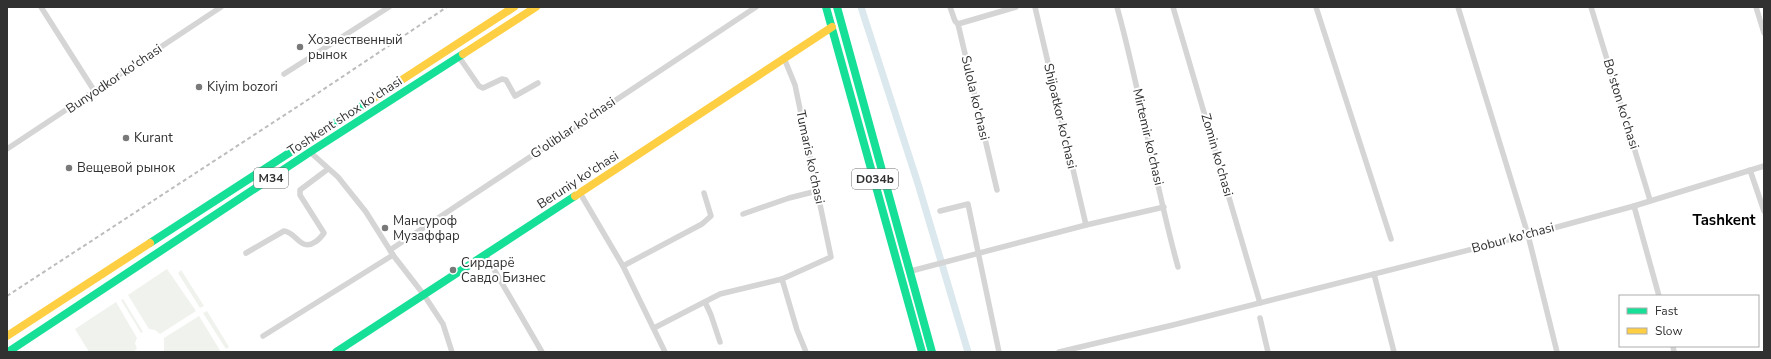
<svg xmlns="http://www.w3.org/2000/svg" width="1771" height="359" viewBox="0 0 1771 359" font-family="'Nunito Sans',sans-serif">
  <rect width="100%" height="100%" fill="#fff"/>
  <!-- green -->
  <g fill="#f0f3ed">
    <path d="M167,269L196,311L160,334L155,330L149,329L128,295Z"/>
    <path d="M181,270L204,306L200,308L178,273Z"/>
    <path d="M123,299L143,332L141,333L121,300Z"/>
    <path d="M116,302L137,338L135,343L137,349L132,352H89L75,329Z"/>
    <path d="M207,311L229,347L226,349L203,313Z"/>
    <path d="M199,316L221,352H164V338Z"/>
  </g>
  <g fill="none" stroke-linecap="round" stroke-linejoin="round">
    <!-- canal -->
    <path stroke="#dbe8ee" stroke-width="7" d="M861,7L919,187L968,352"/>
    <!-- street -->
    <g stroke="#d5d5d5" stroke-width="5.5">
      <path d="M41,7L95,92"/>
      <path d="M950,7L955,21L958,24L997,190"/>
      <path d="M1035,7L1086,225"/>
      <path d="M1117,7C1141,93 1154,181 1178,267"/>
      <path d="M1173,7L1260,303"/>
      <path d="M1316,7L1391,239"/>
      <path d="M1458,7L1528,235L1557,352"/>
      <path d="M1591,7L1650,200"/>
      <path d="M1756,7L1764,33"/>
      <path d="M958,24L1016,7"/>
      <path d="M459,57L479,86L483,88L502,79L506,80L515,96L538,83"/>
      <path d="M284,74L389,7"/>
      <path d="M7,149L221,7"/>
      <path d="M310,152L338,177L366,212L393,255L424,295L443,324L452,352"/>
      <path d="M1750,170L1764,211"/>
      <path d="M580,193L623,266L665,352"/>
      <path d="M1634,206L1659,296"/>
      <path d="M940,211L968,204L999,352"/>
      <path d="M743,214L789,198L817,191"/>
      <path d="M390,250L756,7"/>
      <path d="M246,253L284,231C296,232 301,252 315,242C319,240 321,237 324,233L300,195V190L328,169"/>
      <path d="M485,254L542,352"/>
      <path d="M623,266L702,224L711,216L704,193"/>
      <path d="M911,271L1086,225L1164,207"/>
      <path d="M1374,274L1394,352"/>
      <path d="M782,279L797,330L806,352"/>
      <path d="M705,302L711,315L720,342"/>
      <path d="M1260,318L1268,352"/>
      <path d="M654,328L720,294L782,279L831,257L795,85L784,58"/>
      <path d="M263,336L393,255"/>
      <path d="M1673,346L1674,352"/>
      <path d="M1059,352L1173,325L1528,235L1634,206L1764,166"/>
    </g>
    <!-- fast -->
    <g stroke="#16e098" stroke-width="8">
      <path d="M826,7L922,352"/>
      <path d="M837,7L932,352"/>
      <path d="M150,243L374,98"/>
      <path d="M8,352L310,152L463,54"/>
      <path d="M336,352L575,196"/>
    </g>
    <!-- slow -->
    <g stroke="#ffcf43" stroke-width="8">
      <path d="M463,54L536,7"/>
      <path d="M374,98L514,7"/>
      <path d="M575,196L832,27"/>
      <path d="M7,336L150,243"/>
    </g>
    <!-- rail -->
    <path stroke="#bdbdbd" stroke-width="2" stroke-dasharray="4 3" stroke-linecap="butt" d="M7,296L303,103L447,7"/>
  </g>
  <!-- markers -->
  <g fill="#797979" stroke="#fff" stroke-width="1.5">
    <circle cx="300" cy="47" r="4"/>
    <circle cx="199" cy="87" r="4"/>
    <circle cx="126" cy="138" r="4"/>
    <circle cx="69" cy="168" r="4"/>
    <circle cx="385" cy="228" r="4"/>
    <circle cx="453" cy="270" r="4"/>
  </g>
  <g text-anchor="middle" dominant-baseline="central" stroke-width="4" stroke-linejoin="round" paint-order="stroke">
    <!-- shield labels -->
    <g fill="#fff" stroke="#6f6f6f" stroke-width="1">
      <rect x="254" y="168" width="34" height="20" rx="3"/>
      <rect x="852" y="169" width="46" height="20" rx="3"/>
    </g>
    <g font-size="12" font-weight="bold" fill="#313131">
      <text x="271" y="178">M34</text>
      <text x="875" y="179">D034b</text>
    </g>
    <!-- poi labels -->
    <g font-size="13" fill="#313131" stroke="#fff" text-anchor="start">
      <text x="308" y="40">Хозяественный<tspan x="308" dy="15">рынок</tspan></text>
      <text x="207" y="87">Kiyim bozori</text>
      <text x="134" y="138">Kurant</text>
      <text x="77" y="168">Вещевой рынок</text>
      <text x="393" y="221">Мансуроф<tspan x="393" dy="15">Музаффар</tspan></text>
      <text x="461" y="263">Сирдарё<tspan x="461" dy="15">Савдо Бизнес</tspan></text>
    </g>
    <!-- street labels -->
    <g font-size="13" fill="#313131" stroke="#fff">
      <text transform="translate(114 79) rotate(-34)">Bunyodkor ko'chasi</text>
      <text transform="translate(975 98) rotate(77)">Sulola ko'chasi</text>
      <text transform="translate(1621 104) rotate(73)">Bo'ston ko'chasi</text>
      <text transform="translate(345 116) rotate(-33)">Toshkent shox ko'chasi</text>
      <text transform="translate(1060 116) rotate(77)">Shijoatkor ko'chasi</text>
      <text transform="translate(573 128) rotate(-34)">G'oliblar ko'chasi</text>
      <text transform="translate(1148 137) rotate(77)">Mirtemir ko'chasi</text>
      <text transform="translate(1217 155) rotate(74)">Zomin ko'chasi</text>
      <text transform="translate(810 157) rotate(78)">Tumaris ko'chasi</text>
      <text transform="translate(578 180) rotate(-33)">Beruniy ko'chasi</text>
      <text transform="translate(1513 238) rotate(-15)">Bobur ko'chasi</text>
    </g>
    <!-- quarter labels -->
    <g font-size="15" font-weight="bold" fill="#000" stroke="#fff">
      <text x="1724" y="220">Tashkent</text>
    </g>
  </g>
  <!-- border -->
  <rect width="1771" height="359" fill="none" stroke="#313131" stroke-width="16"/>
  <!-- legend -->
  <rect x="1619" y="295" width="140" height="52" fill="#ffffff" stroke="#adadad"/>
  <rect x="1627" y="308" width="20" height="6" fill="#16e098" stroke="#adadad"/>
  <text x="1655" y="315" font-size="12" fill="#313131">Fast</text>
  <rect x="1627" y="328" width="20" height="6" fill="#ffcf43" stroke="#adadad"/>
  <text x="1655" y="335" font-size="12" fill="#313131">Slow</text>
</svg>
